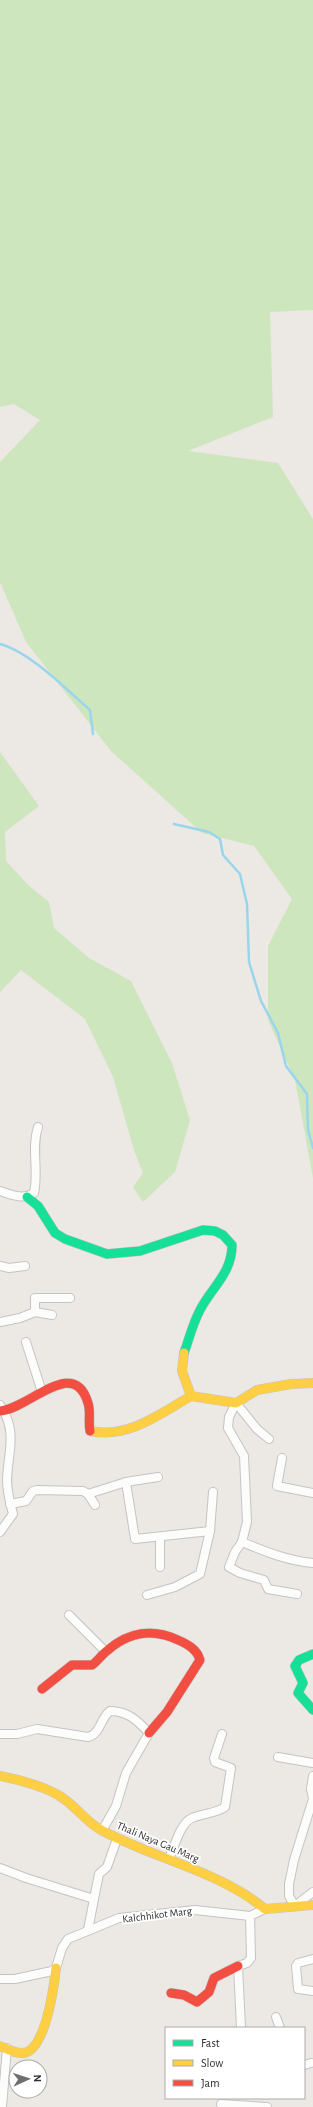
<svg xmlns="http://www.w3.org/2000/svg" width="313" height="2107" viewBox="0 0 313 2107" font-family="'Alegreya Sans',sans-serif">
  <rect width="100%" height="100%" fill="#ece8e4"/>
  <!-- green -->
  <g fill="#cee6be">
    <path d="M0,0H313V310L270,312L273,417L188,451L278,463L313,519V1178L295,1080L268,1020V946L292,899L254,846L202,833L111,751L26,642L0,582V462L40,420L14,404L0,407Z"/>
    <path d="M0,752L39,806L5,832L6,861L28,885L49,902L54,928L89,958L131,981L172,1063L190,1120L175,1172L143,1202L133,1187L143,1173L134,1150L113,1077L85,1019L21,970L0,992Z"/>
  </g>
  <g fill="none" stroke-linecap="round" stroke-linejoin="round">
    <!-- stream -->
    <g stroke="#99d6ec" stroke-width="2.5">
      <path d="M0,644C30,652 66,689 90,710L93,734"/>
      <path d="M174,824L209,832L220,839L223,855L240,874L247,904L249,962L261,1001L278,1033L286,1066L307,1094L308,1130L313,1148"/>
    </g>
    <!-- street casing -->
    <g stroke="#c5c4c5" stroke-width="10">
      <g id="street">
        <path d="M0,1191C12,1195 23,1200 34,1193C39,1171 31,1148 38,1127"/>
        <path d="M0,1266L9,1268L25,1266"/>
        <path d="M35,1312L52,1315"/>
        <path d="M0,1322L20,1318L35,1312V1298H70"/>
        <path d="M26,1342L42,1392"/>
        <path d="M0,1405C18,1432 8,1451 7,1480C7,1491 10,1503 13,1514L0,1532"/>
        <path d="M269,1439L257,1429L236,1403L229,1417L228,1428L244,1456L247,1522L242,1542L235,1552L229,1567L240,1573L264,1580L268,1589L297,1594"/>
        <path d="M282,1458L277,1486L313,1493"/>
        <path d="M126,1482L135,1539L210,1531"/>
        <path d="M88,1494L126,1482L158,1477"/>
        <path d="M10,1504L26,1501L33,1491L37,1490L83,1491L88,1494L95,1505"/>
        <path d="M160,1537V1567"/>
        <path d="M242,1542C264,1551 288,1561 313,1563"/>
        <path d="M147,1595L175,1587L200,1574L210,1531L213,1492"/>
        <path d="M69,1615L106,1652"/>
        <path d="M0,1734H17L37,1729L88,1737C100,1735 101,1717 110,1711C128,1711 138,1721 149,1733L126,1773L116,1806L102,1831"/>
        <path d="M278,1757L313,1763"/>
        <path d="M313,1776L311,1789L313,1799L294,1860L289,1884V1896L295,1906L313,1892"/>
        <path d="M169,1859C174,1848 180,1823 192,1818C203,1813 215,1814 225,1807L231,1768L215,1762L214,1758L222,1734"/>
        <path d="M0,1868L26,1878L94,1899L88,1930"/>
        <path d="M94,1899L99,1874L107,1867L117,1839"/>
        <path d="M313,1959L298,1963L296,1966L298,1989L313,1991"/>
        <path d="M0,1979H15L52,1971L56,1968L62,1948L68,1939L119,1918L195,1910L250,1916L265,1909"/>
        <path d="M276,2017L280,2028"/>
        <path d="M241,2028L238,1966L247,1963L251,1958L250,1916"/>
        <path d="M304,2065L311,2063"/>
        <path d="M221,2104L267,2107"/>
        <path d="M2,2107L7,2048"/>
      </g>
    </g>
    <!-- fast casing -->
    <g stroke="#c5c4c5" stroke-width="10">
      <g id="fast">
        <path d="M27,1197L38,1206L55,1233L65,1239L107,1254L140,1251L203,1230L215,1231L223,1235L232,1245C232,1273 212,1287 200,1310C193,1323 189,1339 184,1353"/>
        <path d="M313,1654L299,1660L295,1666L303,1683L298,1693L313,1710"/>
      </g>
    </g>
    <!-- slow casing -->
    <g stroke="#c5c4c5" stroke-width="10">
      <g id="slow">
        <path d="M184,1353L182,1371L191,1396L236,1403L257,1390L291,1384L313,1383"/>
        <path d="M90,1431C128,1439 160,1414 191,1396"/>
        <path d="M0,1776C19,1780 41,1785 58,1795C75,1804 86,1823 103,1831C155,1859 219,1871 265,1909L313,1905"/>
        <path d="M0,2046C7,2049 16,2054 24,2053C46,2049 54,1986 56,1968"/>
      </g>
    </g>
    <!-- jam casing -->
    <g stroke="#c5c4c5" stroke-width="10">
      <g id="jam">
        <path d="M0,1411C29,1409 74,1355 88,1403C91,1412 88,1422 90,1431"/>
        <path d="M42,1689L72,1665H92C98,1661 102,1654 108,1650C129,1632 153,1628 178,1640C187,1644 197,1649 200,1660L167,1712L149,1733"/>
        <path d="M171,1993L184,1995L197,2002L209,1992L214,1978L238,1966"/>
      </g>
    </g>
    <!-- street -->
    <use href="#street" stroke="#fcfcfb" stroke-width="8"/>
    <!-- fast -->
    <use href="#fast" stroke="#16e098" stroke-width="9"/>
    <!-- slow -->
    <use href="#slow" stroke="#ffcf43" stroke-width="9"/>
    <!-- jam -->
    <use href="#jam" stroke="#f24e42" stroke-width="9"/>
  </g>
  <g text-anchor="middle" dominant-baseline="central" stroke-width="3.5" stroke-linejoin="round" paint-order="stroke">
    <!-- street labels -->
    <g font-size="11" fill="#2e2e2e" stroke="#fff">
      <text transform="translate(158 1842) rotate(23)">Thali Naya Gau Marg</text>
      <text transform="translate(157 1915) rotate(-7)">Kalchhikot Marg</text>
    </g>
  </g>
  <!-- legend -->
  <rect x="165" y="2027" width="140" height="72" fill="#ffffff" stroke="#ababab"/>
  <rect x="173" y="2040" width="20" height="6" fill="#16e098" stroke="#ababab"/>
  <text x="201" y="2047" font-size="12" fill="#2e2e2e">Fast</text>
  <rect x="173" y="2060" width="20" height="6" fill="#ffcf43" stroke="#ababab"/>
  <text x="201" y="2067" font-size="12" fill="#2e2e2e">Slow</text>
  <rect x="173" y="2080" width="20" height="6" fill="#f24e42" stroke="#ababab"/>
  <text x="201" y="2087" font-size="12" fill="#2e2e2e">Jam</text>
  <!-- north arrow -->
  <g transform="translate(28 2079) rotate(87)"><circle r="19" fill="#ffffff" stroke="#ababab"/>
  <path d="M0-3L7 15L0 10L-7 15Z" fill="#706f6e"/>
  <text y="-6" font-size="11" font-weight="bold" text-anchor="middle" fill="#2e2e2e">N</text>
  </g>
</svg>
